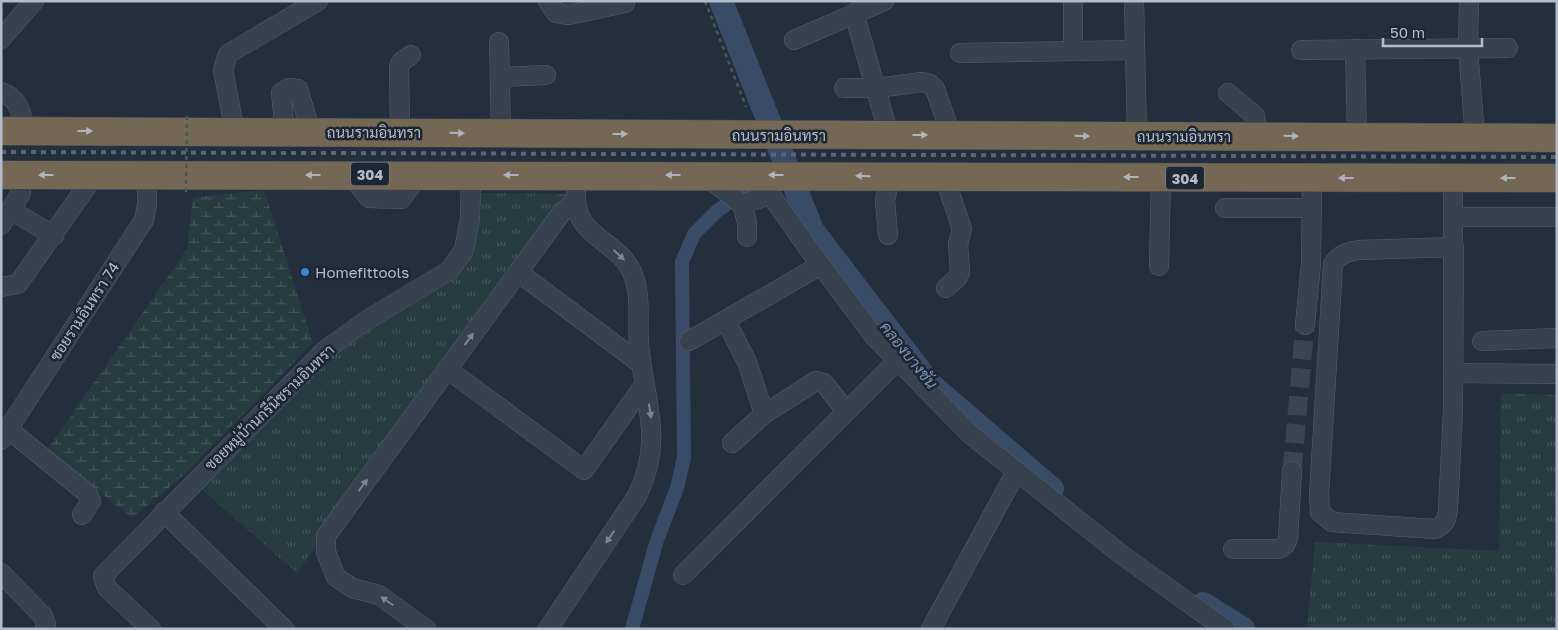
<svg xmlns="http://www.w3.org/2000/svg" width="1558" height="630" viewBox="0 0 1558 630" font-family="'Golos Text',Sarabun,sans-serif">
  <defs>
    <pattern id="grass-tufts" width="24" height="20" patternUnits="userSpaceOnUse" patternTransform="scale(1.25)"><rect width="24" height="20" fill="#263c3f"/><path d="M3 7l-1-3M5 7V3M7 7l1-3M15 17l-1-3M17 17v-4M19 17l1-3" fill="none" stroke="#435659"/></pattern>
    <pattern id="wetland-marsh" width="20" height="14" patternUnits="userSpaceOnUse" patternTransform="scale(1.25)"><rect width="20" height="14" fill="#263c3f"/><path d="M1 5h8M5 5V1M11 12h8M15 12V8" fill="none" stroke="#435659"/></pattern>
  </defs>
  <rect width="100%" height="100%" fill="#242f3e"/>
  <!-- grass -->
  <g fill="url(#grass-tufts)">
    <path d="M477,193L567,194L297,573L199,487L262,429L304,380L338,347L443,284Z"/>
    <path d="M1501,393L1557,395V629H1307L1315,542L1499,551Z"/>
  </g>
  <!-- wetland -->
  <path fill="url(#wetland-marsh)" d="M264,190L313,343L185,474L132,518L47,450L187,249L193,197Z"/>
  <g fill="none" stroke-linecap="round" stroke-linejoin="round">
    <!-- canal -->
    <path stroke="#394c67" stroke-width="14" d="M632,629L657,540L677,488L684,458L682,262L694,234L717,211L746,191L768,187"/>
    <!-- river -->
    <g stroke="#394c67" stroke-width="24">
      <path d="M721,1L812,230L930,384L1052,489"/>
      <path d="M1203,604L1243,629"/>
    </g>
    <!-- minor-tunnel -->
    <path stroke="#3a4453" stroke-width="19" stroke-dasharray="19 9" stroke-linecap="butt" d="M1292,471L1305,325"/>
    <!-- minor casing -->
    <g stroke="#565f6c" stroke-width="20">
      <g id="minor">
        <path d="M548,1L556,13L569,15L625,3"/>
        <path d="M1134,1L1137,137"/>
        <path d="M1469,1L1468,49L1475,137"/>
        <path d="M854,13L889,135"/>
        <path d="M1,39L34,1"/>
        <path d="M794,40L884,1"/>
        <path d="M499,42L501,133"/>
        <path d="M1355,49L1357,137"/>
        <path d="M1301,50L1508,48"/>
        <path d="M1073,51V1"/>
        <path d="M960,53L1135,50"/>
        <path d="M500,77L546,75"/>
        <path d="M844,88H877L922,82L930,84L935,89L951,135"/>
        <path d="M1,92C20,99 21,113 26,131"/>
        <path d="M1228,93L1255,116L1258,136"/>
        <path d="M235,132L223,70L228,54L318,1"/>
        <path d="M285,132L281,93L289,88L298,89L311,132"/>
        <path d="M400,132L399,67L401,62L411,55"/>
        <path d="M350,174L369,198L401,199L420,174"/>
        <path d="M704,175L742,204L767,196L773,198L811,252L874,336L971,435L1122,555L1225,629"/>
        <path d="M944,176L962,229L958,244L960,272L958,277L946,288"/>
        <path d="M742,204L747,222V237"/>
        <path d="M1225,208H1312"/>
        <path d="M11,210L54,236"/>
        <path d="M1454,217H1557"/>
        <path d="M1,225L21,193L20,187L9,175"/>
        <path d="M888,235L885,201L890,176"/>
        <path d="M1159,266L1161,178"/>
        <path d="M518,272L641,364"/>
        <path d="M1,287L18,284L94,176"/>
        <path d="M726,321L747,362L764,414L732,443"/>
        <path d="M1305,325L1311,264L1312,178"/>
        <path d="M689,341L821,265"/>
        <path d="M1482,341L1557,338"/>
        <path d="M447,369L584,470L644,385"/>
        <path d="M1453,373L1557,374"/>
        <path d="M1453,410L1448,510C1446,521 1445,525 1435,529L1332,522L1320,512L1319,495L1333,264C1340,254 1347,252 1359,250L1454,247L1453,410V178"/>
        <path d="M764,414L816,381L824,383L846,411"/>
        <path d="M8,429L88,494L91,501L82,515"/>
        <path d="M1,440L144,220L147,205V176"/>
        <path d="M164,512L284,629"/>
        <path d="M1233,549H1279L1285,545L1288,539L1292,471"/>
        <path d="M1,573L43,616L46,624L45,629"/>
        <path d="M683,575L897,361"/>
        <path d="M151,629L107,588L103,576L324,351L367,320L450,270L464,250L470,218L471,175"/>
        <path d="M426,629L379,595L352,588L336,577L326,552V536L562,212L575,202"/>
        <path d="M548,629L637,496C665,439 644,402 639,344C637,320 642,295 632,272C616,238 573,238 576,192"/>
        <path d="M931,629L1016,472"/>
      </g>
    </g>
    <!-- highway casing -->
    <g stroke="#434c59" stroke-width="29">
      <g id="highway">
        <path d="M1,131L1557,138"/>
        <path d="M1,175L1557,178"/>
      </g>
    </g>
    <!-- path -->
    <path stroke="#44595c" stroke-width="2.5" stroke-dasharray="4 4" stroke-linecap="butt" d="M705,1L746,107"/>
    <!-- minor -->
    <use href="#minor" stroke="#38414e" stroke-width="19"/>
    <!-- highway -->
    <use href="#highway" stroke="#746855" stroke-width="28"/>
    <!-- rail -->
    <path stroke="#5a6575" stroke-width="4" stroke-dasharray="5 5" stroke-linecap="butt" d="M1,152L1557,157"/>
    <!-- path-bridge -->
    <path stroke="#44595c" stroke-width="2.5" stroke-dasharray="4 4" stroke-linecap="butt" d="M186,192L187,115"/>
  </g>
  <!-- one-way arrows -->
  <defs><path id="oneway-solid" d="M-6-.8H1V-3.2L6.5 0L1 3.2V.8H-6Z" transform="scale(1.25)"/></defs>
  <g fill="#aeb4bd">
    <use href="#oneway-solid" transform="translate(85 131)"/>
    <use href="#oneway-solid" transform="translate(457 133) rotate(1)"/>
    <use href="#oneway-solid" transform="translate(620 134)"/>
    <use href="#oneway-solid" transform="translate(920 135)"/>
    <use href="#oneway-solid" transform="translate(1082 136) rotate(1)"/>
    <use href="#oneway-solid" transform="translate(1291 136) rotate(1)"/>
    <use href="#oneway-solid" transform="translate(46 175) rotate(-180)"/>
    <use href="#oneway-solid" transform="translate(313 175) rotate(180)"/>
    <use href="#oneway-solid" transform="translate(511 175) rotate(-180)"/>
    <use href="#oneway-solid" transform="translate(673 175) rotate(180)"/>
    <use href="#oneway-solid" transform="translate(776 175) rotate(-180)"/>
    <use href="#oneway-solid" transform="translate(863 176) rotate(-179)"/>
    <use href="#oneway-solid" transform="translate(1131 177) rotate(-180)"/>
    <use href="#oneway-solid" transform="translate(1346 178) rotate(180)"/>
    <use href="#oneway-solid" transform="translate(1508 178) rotate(-180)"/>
  </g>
  <g fill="#7c8592">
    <use href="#oneway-solid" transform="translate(619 255) rotate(43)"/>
    <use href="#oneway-solid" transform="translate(469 339) rotate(-54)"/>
    <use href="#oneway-solid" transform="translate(650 411) rotate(81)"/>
    <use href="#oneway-solid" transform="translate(363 485) rotate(-54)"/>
    <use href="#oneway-solid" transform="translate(610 537) rotate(124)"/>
    <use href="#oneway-solid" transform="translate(387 601) rotate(-145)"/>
  </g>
  <!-- markers -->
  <circle fill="#3f7fe0" stroke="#1d2633" stroke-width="2" cx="305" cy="272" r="5"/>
  <g text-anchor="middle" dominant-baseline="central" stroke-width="5" stroke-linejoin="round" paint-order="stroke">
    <!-- shield labels -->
    <g fill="#1d2633" stroke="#878f9c" stroke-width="1">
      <rect x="351" y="162.5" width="38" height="23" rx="4"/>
      <rect x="1166" y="166.5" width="38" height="23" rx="4"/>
    </g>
    <g font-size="14" font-weight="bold" fill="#b4bcc9">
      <text x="370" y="174">304</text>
      <text x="1185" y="178">304</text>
    </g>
    <!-- street labels -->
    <g font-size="15" fill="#b4bcc9" stroke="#1d2633">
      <text x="374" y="132">ถนนรามอินทรา</text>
      <text x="779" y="135">ถนนรามอินทรา</text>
      <text x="1184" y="136">ถนนรามอินทรา</text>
      <text transform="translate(84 311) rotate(-57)">ซอยรามอินทรา 74</text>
      <text transform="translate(269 407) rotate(-44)">ซอยหมู่บ้านกรีนิชรามอินทรา</text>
    </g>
    <!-- poi labels -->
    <g font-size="15" fill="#b4bcc9" stroke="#1d2633" text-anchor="start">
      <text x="315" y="272">Homefittools</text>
    </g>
    <!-- water labels -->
    <g font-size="16" font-style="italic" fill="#7c92b1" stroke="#1d2633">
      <text transform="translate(909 355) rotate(51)">คลองบางชัน</text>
    </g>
  </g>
  <!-- border -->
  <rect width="1558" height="630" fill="none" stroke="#b4bcc9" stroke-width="5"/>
  <!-- scale -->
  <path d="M1383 38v8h99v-8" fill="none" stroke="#b4bcc9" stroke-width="2.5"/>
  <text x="1390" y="38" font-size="15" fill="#b4bcc9" stroke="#1d2633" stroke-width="4" paint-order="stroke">50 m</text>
</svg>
